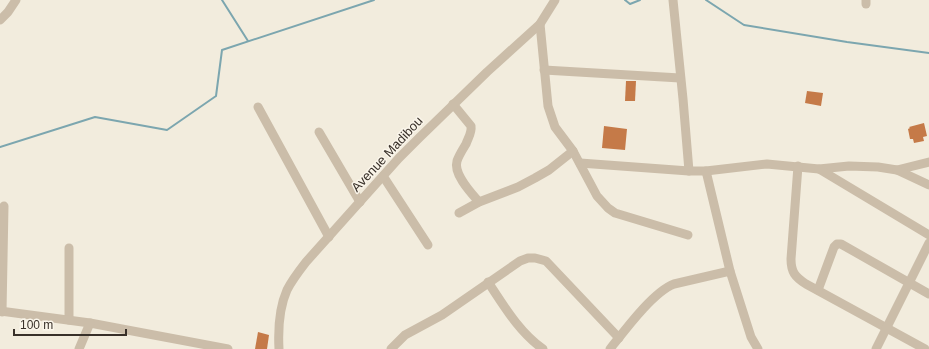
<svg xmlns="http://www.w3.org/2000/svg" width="929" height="349" viewBox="0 0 929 349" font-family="Helvetica,sans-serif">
  <rect width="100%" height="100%" fill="#f2ecdd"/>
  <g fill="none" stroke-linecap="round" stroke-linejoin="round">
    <!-- stream -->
    <g stroke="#7ca6af" stroke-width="2">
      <path d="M222,0L248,41"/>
      <path d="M625,0L630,4L640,0"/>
      <path d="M706,0L744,25L847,42L929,53"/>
      <path d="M0,147L95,117L167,130L216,96L222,50L374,0"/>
    </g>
  </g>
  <!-- building -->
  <g fill="#c57a48">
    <path d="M626,81H636L635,101H625Z"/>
    <path d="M807,91L823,93L821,106L805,103Z"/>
    <path d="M924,123L927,136L923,137L924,141L914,143L913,139H910L908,129L910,128L909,127Z"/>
    <path d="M604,126L627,129L625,150L602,148Z"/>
    <path d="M258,332L269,335L267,349H255Z"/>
  </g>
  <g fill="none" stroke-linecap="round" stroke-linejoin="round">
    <!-- minor -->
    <g stroke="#cbbda9" stroke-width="9">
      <path d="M673,0L683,99L689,171"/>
      <path d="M866,0V4"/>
      <path d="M0,20L8,12L16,0"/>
      <path d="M540,24L548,106L555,127L573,151L597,196L608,208L615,213L688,235"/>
      <path d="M544,70L680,78"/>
      <path d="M453,104L471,126C472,133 468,138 466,144C463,149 459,155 457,161C453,174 471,193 479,202"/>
      <path d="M258,107L329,237"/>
      <path d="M319,132L360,202"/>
      <path d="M580,163L689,171H706L767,164L819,169L849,166L878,167L897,170L929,162"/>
      <path d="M798,166L791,259C791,272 795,277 806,284L925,349"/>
      <path d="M819,169L929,235"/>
      <path d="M897,170L929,185"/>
      <path d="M706,171L730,271L751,337L758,349"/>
      <path d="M383,176L428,245"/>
      <path d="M459,213L479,202L518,187L535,178L549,170L573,151"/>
      <path d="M69,248V320"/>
      <path d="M488,282C504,306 519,332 543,349"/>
      <path d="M818,290L834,247L837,244H841L929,294"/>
      <path d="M0,311L90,323L228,349"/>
      <path d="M2,312L4,206"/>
      <path d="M79,349L90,323"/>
      <path d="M279,349C278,330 279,308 287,290C292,280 299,271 306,262L399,158L419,138L487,72L540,24L555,0"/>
      <path d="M391,349L405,335L442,315L520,261L528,258H535L546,261L619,338"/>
      <path d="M610,349C625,330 653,292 674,284L730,271"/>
      <path d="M876,349L929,243"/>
    </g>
  </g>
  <g text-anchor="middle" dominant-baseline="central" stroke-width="3" stroke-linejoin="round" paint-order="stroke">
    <!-- street labels -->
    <g font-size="13" fill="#383029" stroke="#faf5ea">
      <text transform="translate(387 154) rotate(-47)">Avenue Madibou</text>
    </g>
  </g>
  <!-- scale -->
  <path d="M14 329v6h112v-6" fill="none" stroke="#383029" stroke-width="2"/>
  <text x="20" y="329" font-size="12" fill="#383029" stroke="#faf5ea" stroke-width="3" paint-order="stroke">100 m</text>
</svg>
